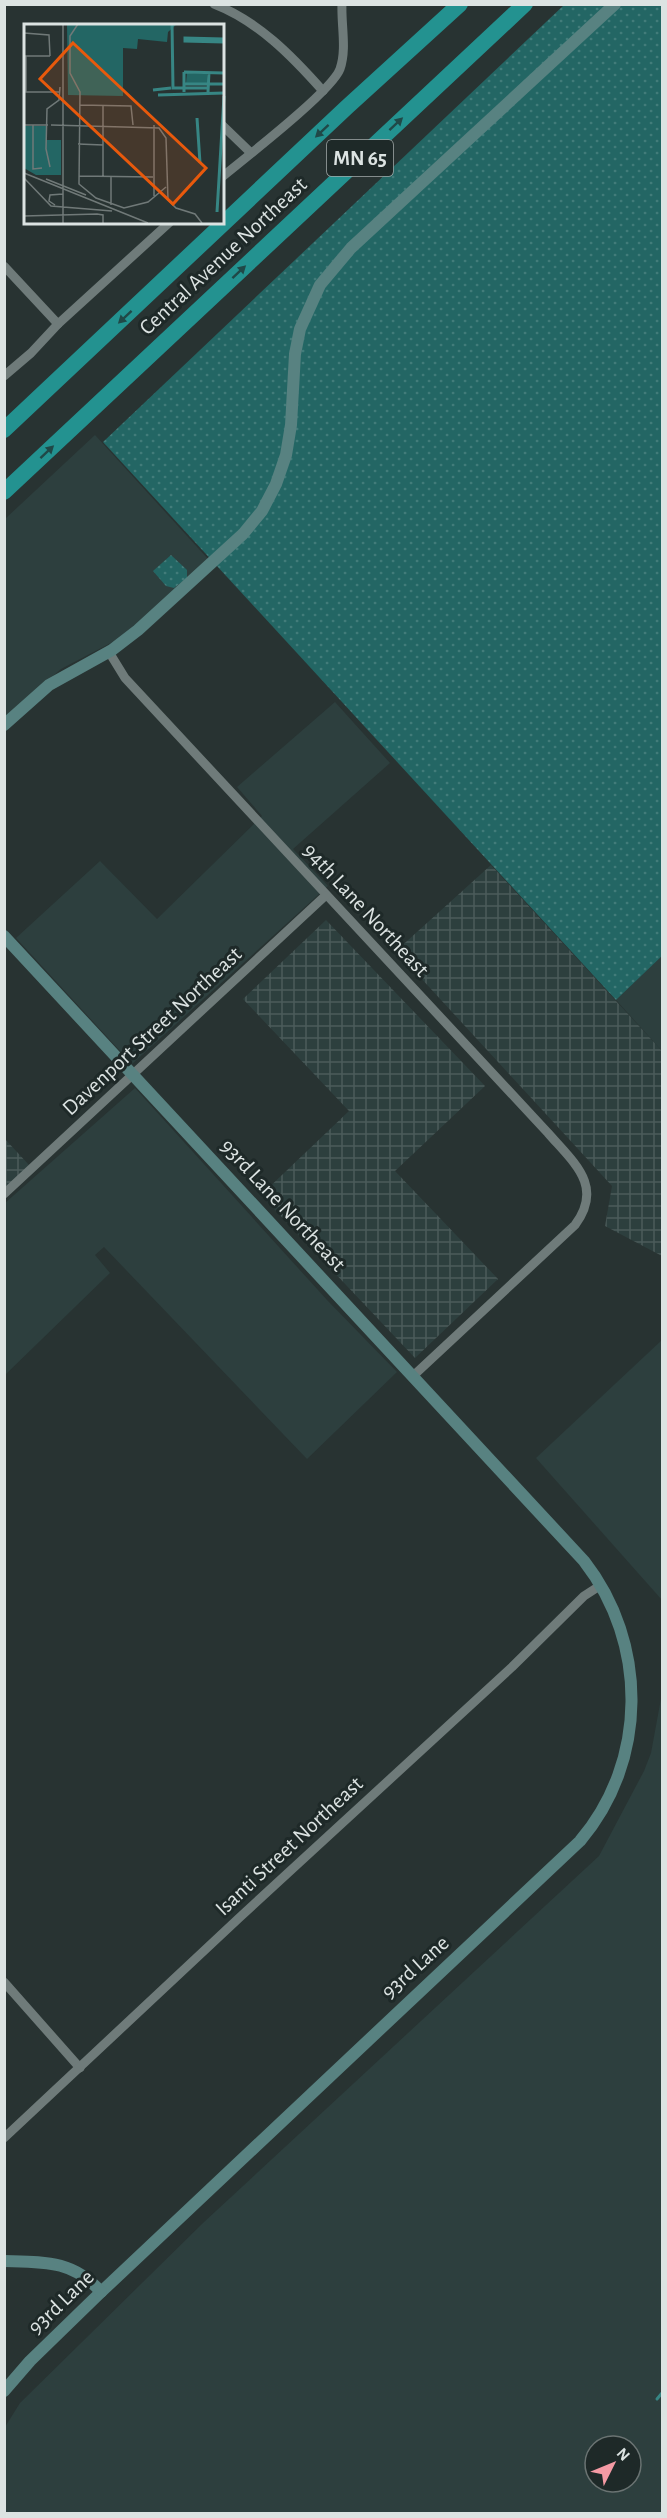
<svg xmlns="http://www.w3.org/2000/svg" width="667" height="2518" viewBox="0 0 667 2518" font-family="'Alegreya Sans',sans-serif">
  <defs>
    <pattern id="industrial-grid" width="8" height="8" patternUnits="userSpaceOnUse" patternTransform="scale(1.5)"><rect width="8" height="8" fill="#2d3f3e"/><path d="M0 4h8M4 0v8" fill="none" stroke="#4b5b5a"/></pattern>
    <pattern id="grass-dots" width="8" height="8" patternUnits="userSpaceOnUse" patternTransform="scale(1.5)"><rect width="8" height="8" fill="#236664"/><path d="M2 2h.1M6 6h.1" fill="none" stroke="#427c7a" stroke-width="1.8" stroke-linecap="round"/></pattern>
  </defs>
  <rect width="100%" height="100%" fill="#283332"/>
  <!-- built -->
  <g fill="#2d3f3e" fill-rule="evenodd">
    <path d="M95,435L208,559L126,635L61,669L5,717V519Z"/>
    <path d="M335,702L390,763L293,849L328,886L132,1064L16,938L100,861L157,919L262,816L237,787Z"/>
    <path d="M662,956V1051L616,1000Z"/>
    <path d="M135,1088L327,1300L397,1372L307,1459L104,1247L95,1255L110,1273L5,1375V1203Z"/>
    <path d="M662,1340V1600L536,1458Z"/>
    <path d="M662,1693V2513H5V2427L20,2403L203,2223L599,1856L644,1771L651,1753ZM595,2446H631V2482H595Z"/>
  </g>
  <!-- industrial -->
  <g fill="url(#industrial-grid)">
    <path d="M491,865L662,1051V1256L605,1226L612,1186L396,951Z"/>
    <path d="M326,920L485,1086L395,1171L498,1279L415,1358L261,1195L349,1111L243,999Z"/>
    <path d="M5,1139L29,1165L5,1189Z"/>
  </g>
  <!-- grass -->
  <g fill="url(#grass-dots)">
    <path d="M564,5H662V956L616,1000L103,442Z"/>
    <path d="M171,555L187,570V578L174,588L166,586L153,571Z"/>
  </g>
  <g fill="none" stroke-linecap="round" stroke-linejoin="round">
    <!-- stream -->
    <path stroke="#378684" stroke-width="3" d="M657,2399L662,2393"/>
    <!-- street -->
    <g stroke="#6f7b7a" stroke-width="9">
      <path d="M214,4C258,21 292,56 323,91"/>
      <path d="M222,125L251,153"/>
      <path d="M222,177C245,158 332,91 340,69C347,49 341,25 342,4"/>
      <path d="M4,266L58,324"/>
      <path d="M4,376L31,353L58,324L170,222"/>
      <path d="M109,652L125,678L548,1133C574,1163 604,1186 575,1225L413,1376"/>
      <path d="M4,1194L325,896"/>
      <path d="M4,1982L80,2068"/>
      <path d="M4,2138L239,1918L512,1667L584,1596L601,1585"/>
    </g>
    <!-- secondary -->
    <g stroke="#588281" stroke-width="12">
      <path d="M4,725L49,685L112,650L138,630L243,534L262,511L276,484L286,455L291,425L295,354L300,329L320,285L351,248L615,4"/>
      <path d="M4,936L584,1561C648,1643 648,1761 580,1841L101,2292L30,2361L4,2391"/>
      <path d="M4,2261C44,2262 73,2260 101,2292"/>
    </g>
    <!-- highway -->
    <g stroke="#239290" stroke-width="16">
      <path d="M4,430L347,107L460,4"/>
      <path d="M4,492L525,4"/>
    </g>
  </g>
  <!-- one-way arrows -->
  <defs><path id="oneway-solid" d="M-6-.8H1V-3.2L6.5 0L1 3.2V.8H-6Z" transform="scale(1.5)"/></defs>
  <g fill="#204847">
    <use href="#oneway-solid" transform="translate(396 124) rotate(-43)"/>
    <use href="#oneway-solid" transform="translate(322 131) rotate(137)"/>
    <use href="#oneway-solid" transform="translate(239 272) rotate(-43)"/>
    <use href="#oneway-solid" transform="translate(125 317) rotate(137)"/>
    <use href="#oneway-solid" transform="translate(47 452) rotate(-43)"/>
  </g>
  <g text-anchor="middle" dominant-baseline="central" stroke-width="6" stroke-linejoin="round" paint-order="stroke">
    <!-- shield labels -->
    <rect fill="#1e2928" stroke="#a3abaa" stroke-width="1.5" x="327" y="140" width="66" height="36" rx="4.5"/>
    <g font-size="21" font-weight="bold" fill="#dce3e2">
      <text x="360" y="158">MN 65</text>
    </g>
    <!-- street labels -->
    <g font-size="22" fill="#dce3e2" stroke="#1e2928">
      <text transform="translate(223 256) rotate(-43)">Central Avenue Northeast</text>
      <text transform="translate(366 910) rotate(47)">94th Lane Northeast</text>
      <text transform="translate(152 1031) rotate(-43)">Davenport Street Northeast</text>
      <text transform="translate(283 1205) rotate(47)">93rd Lane Northeast</text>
      <text transform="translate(289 1846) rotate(-43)">Isanti Street Northeast</text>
      <text transform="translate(415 1967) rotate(-42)">93rd Lane</text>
      <text transform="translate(61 2302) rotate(-44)">93rd Lane</text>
    </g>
  </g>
  <!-- overview -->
  <g transform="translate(24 24)">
    <rect width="200" height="200" fill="#283332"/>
    <path d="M43,0H153L144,8L143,18L114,15L113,25L99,24V72L44,71ZM163,49L183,50L184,59H162ZM0,102H22V116H37V151H12L0,144Z" fill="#236664"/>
    <path fill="none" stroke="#378684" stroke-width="3" d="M148,0L149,64H183M200,15L161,14V17L200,18M160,48L200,49M160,60H200M129,66L147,64M160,68V48M184,68L185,48M134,71L200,69M173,94L176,139M193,188L200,72"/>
    <path fill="none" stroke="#707978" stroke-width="1.5" d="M39,0V199M54,0L46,12V49L56,68L55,160L72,174L100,184L124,178L142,163M0,9L25,11L26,32M1,32H26M2,32V68H36M56,81L107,82L109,101M79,82V152M0,101H24M9,101V145L18,144M27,101L135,104L142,114L144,176L152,184L171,190L178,199M130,101V172M54,120L79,121M26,143L22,125L23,85L35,76L36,63M0,149L124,199M55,152L129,153M0,154L27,182L88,187M22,155L62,171M31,181L25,177L26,171L39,170M87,181V152M0,192L73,190L79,191V199"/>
    <path fill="#e8590c" fill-opacity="0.15" stroke="#e8590c" stroke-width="3" d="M49,19L182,144L149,180L16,55Z"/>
    <rect width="200" height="200" fill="none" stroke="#dce3e2" stroke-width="3"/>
  </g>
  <!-- border -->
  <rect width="667" height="2518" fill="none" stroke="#dce3e2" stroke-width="12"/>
  <!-- north arrow -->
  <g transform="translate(613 2464) rotate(47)"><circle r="28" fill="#1e2928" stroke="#6a7372" stroke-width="1.5"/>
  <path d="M0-4.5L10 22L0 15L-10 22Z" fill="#f49aa4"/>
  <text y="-9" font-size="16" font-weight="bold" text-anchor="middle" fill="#dce3e2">N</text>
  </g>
</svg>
